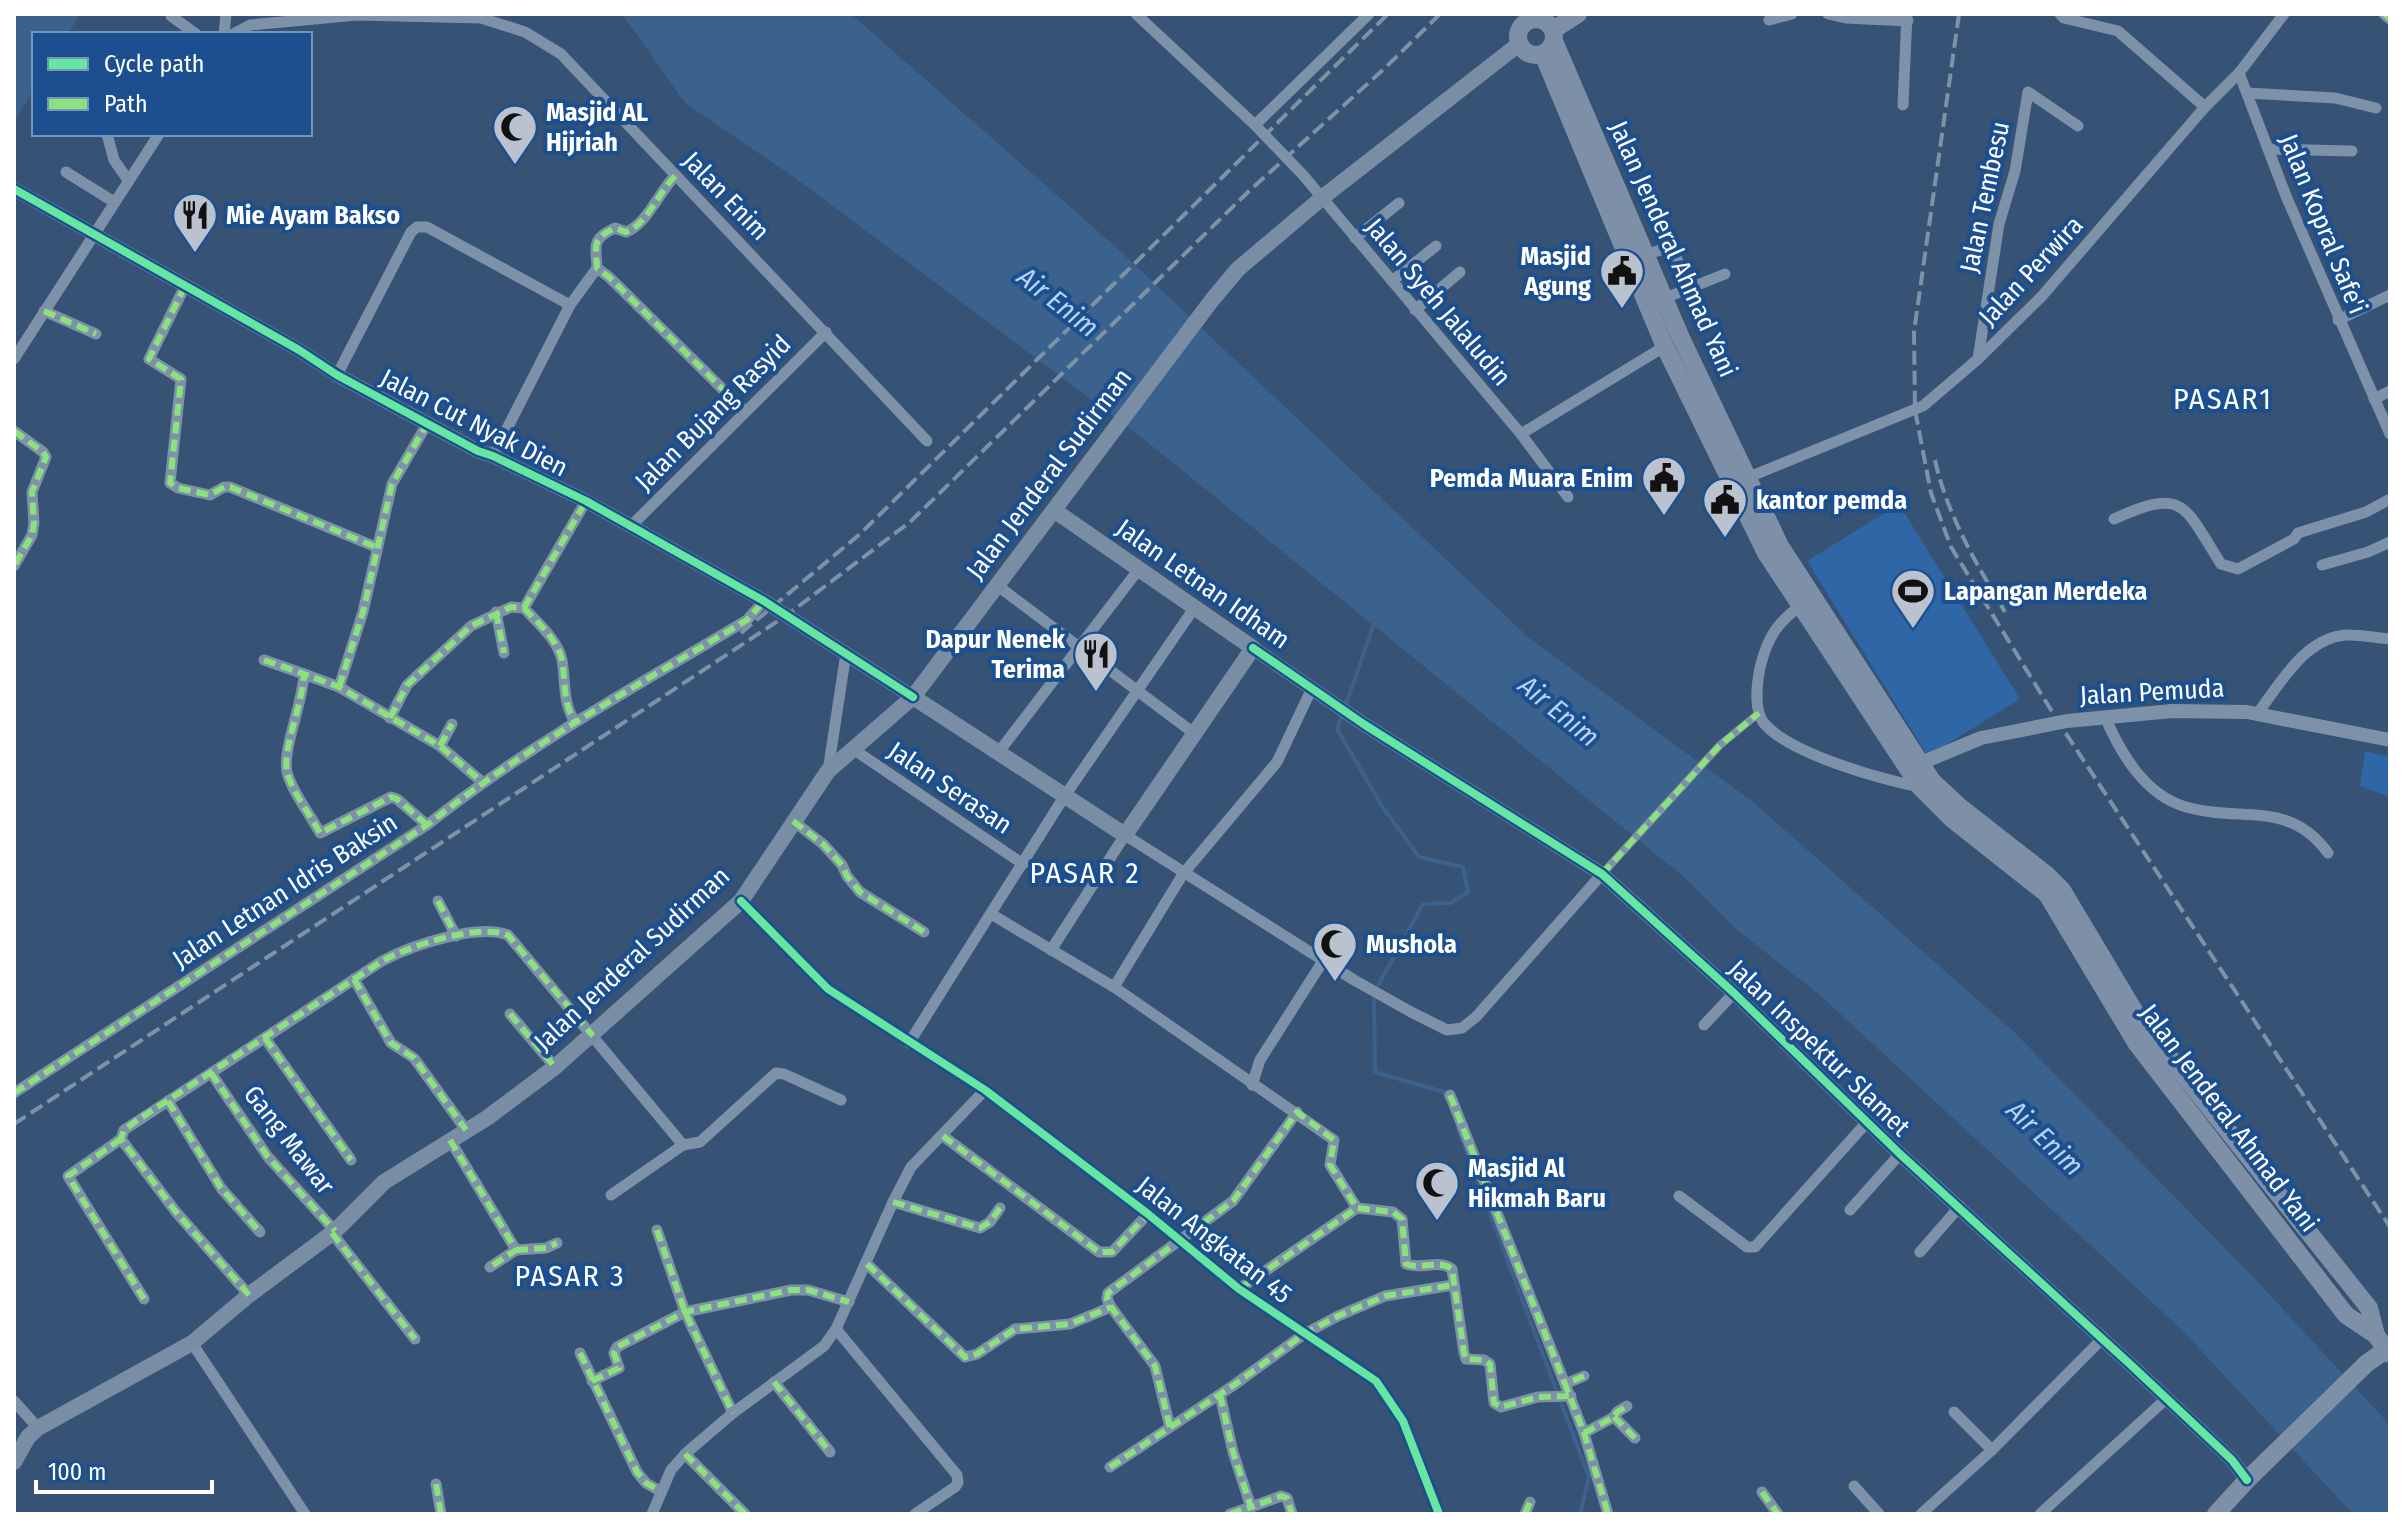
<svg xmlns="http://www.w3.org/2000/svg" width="2404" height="1528" viewBox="0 0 2404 1528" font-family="'Fira Sans Condensed',sans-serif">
  <rect width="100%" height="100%" fill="#365274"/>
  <!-- green -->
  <g fill="#2f66a5">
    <path d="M1899,504L2020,699L1928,756L1807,561Z"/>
    <path d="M2365,751L2390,757V797L2360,786Z"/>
  </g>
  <!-- water -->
  <g fill="#3b618d">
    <path d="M14,14H80L68,34H34V89L14,122Z"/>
    <path d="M622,14H851L1117,248L1528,637L1753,802L2013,1031L2256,1280L2390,1425V1514H2353L2181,1329L1822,997L1735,928L1684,877L1141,437L798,180L685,103Z"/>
  </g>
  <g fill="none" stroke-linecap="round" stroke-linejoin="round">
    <!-- stream -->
    <g stroke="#3b618d" stroke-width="4">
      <path d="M1345,707L1375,621"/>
      <path d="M1342,716L1337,729L1382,806L1419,857L1463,867L1468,892L1451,903L1423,904L1374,993L1375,1072L1444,1092L1446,1099"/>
      <path d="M1458,1129L1589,1477L1580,1514"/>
    </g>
    <!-- pedestrian -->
    <path stroke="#7d92a8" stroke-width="8" d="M1602,874L1720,745L1759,713"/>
    <!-- minor -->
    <g stroke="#7d92a8" stroke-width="11">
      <path d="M1136,14L1255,125L1303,175L1521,434L1568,497"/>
      <path d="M1828,14L1846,18L1908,21"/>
      <path d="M2060,14L2064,18L2118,31L2205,107"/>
      <path d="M2384,14L2390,19"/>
      <path d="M171,16L196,34"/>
      <path d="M1769,20L1792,14"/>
      <path d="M224,34L226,14"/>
      <path d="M233,34L250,25L357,15L481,18L525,32L561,54L927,441"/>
      <path d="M2239,73L2286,196L2390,434"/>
      <path d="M2247,93L2335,98L2376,108"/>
      <path d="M1903,105L1907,14"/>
      <path d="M1255,125L1369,14"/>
      <path d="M107,134L114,160L128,180"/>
      <path d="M2268,149L2352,151"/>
      <path d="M66,172L114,202"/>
      <path d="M1355,238L1399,203"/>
      <path d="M1647,254L1672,247L1689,289"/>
      <path d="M597,268L609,277L745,411"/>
      <path d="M597,268C596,245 591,239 615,228L626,232C647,224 659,192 675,176"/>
      <path d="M1392,281L1436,246"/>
      <path d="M185,286L149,359L181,379L170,483L178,488L210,495L224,487H230L376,547"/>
      <path d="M1665,298L1725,274"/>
      <path d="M1415,310L1460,272"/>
      <path d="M44,311L96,334"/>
      <path d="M2338,320L2390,295"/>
      <path d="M14,359L159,134"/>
      <path d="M1978,359L1999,224L2015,171L2028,92L2078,126"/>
      <path d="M337,375L411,232L417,227H427L570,305"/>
      <path d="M2374,399L2390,391"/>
      <path d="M14,431L43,452L46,457L32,492L34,523L32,535L14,566"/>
      <path d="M1521,434L1667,345"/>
      <path d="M493,456L570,305L597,268"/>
      <path d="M1744,479L1923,406L1978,359L2042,296L2205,107L2239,73L2284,14"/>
      <path d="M2114,519C2185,486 2184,506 2221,564L2238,569L2294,539L2298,533L2366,512L2390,499"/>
      <path d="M631,526L826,332"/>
      <path d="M2322,565L2368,552L2390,542"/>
      <path d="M998,586L1195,734"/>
      <path d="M1803,604C1777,622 1767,638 1760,668C1757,683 1754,709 1763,722C1788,754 1881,779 1920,787"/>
      <path d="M524,608C537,622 558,640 562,660C566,683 562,701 575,722"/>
      <path d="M524,608L586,501"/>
      <path d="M496,612L504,653"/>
      <path d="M264,660L304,674"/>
      <path d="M339,687L363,612L392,484L427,424"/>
      <path d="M2257,714C2280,684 2304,639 2345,635C2360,634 2375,638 2390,639"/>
      <path d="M2105,717C2121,754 2145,795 2186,807C2241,823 2289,799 2328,853"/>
      <path d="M390,718L407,685L471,626L511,607L524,608"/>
      <path d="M440,746L452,724"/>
      <path d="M853,749L1023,864"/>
      <path d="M998,753L1139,569"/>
      <path d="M828,771L846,653"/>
      <path d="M793,821L823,844L842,865L847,876L860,892L924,932"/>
      <path d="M427,825L397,799L391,797L320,833C311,816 291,790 287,772C282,750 303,703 304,674L339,687L440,746L482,782"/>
      <path d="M438,901L456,936"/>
      <path d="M741,901L828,989L985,1090L1148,1214L1239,1289L1376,1381L1403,1421L1439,1514"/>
      <path d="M991,914L1114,987L1334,1140L1330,1165L1357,1208"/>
      <path d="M1051,950L1125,835L1354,980L1411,1012L1447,1030L1462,1028L1476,1017L1602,874"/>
      <path d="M354,979L391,1043L414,1058L466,1130"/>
      <path d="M1114,987L1183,874L1277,762L1312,688"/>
      <path d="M510,1014L555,1067"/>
      <path d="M1704,1025L1734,993"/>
      <path d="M265,1038L351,1160"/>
      <path d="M909,1043L1064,797L1195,607"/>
      <path d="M211,1073L268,1157L335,1231"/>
      <path d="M1252,1085L1260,1060L1323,961"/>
      <path d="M14,1093L427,825C527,746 638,685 747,620L764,601"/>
      <path d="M1450,1095L1565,1384"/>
      <path d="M168,1101L221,1188L260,1232"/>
      <path d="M943,1136L1099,1252H1112L1148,1214"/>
      <path d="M121,1139L68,1176L144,1299"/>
      <path d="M450,1140L516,1250L490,1267"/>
      <path d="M611,1195L683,1145L700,1142L776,1073L784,1074L841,1100"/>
      <path d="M1679,1196L1747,1247H1755L1868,1121"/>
      <path d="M893,1202L980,1228L990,1222L1000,1208"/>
      <path d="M1850,1210L1900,1154"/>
      <path d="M657,1230L685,1312L733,1413"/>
      <path d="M332,1233L415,1339"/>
      <path d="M516,1250L546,1248L557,1243"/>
      <path d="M1920,1252L1960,1206"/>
      <path d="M867,1264L965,1357L977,1354L1015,1329L1070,1324L1111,1307"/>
      <path d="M1239,1289L1357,1208L1393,1212L1402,1219L1406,1264C1421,1270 1439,1259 1452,1269L1464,1353L1466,1359L1484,1360L1490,1364L1494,1403L1501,1407L1538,1397L1571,1396"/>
      <path d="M249,1295L176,1212L121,1139L124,1130L382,961C410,946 477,923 508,935L683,1145"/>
      <path d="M836,1329L957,1475L958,1483L955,1487L915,1514"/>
      <path d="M192,1343L305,1514"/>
      <path d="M580,1353L637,1472L646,1483L660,1491"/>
      <path d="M1584,1376L1565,1384L1584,1433L1608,1514"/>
      <path d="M592,1381L619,1368L614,1353L617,1347L685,1312L791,1290H808L849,1302"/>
      <path d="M774,1382L830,1452"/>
      <path d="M1220,1395L1233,1452L1251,1507L1281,1496L1287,1498L1292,1514"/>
      <path d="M14,1401L38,1428"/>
      <path d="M1954,1412L1992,1450"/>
      <path d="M1614,1417L1635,1438"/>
      <path d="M1170,1427L1155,1366L1111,1307L1107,1299L1108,1293L1233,1201L1297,1112"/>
      <path d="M1584,1433L1614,1417L1617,1412L1627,1406"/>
      <path d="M685,1454L745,1514"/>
      <path d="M1110,1467L1234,1385L1304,1334L1338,1316L1385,1296L1453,1285"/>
      <path d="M436,1484L441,1514"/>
      <path d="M1854,1486L1879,1514"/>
      <path d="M1762,1492L1778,1514"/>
      <path d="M652,1514L671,1470L685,1454L733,1413L824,1346L836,1329L893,1202L911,1167L985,1090"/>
      <path d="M1230,1514L1251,1507"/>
      <path d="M1525,1514L1530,1502"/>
      <path d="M1921,1514L1992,1450L2103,1338"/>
      <path d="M2040,1514L2166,1399"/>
    </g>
    <!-- tertiary -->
    <g stroke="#7d92a8" stroke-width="14">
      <path d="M14,189L299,350L337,375L478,451L493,456L586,501L764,601L913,697"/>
      <path d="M1253,648L1365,725L1602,874L1734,993L1900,1154L2132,1366L2232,1460L2247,1480"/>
      <path d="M1921,763L1981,738L2067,721L2172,711L2247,712L2390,740"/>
    </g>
    <!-- secondary -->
    <g stroke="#798da4" stroke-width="16">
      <path d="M913,697L1125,835L1253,648L1055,511"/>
      <path d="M14,1462L28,1437L38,1428L192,1343L249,1295L335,1231L384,1182L487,1118L555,1067L741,901L828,771L913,697L1212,300L1238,269L1323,197L1519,44"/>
    </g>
    <!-- trunk -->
    <g stroke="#7e90a7" stroke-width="18">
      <circle cx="1536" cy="37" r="18"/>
      <path d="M1553,30L1578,14"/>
      <path d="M1554,41L1681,338L1780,546L1932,781L1960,807L2047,875L2062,890L2139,1019L2369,1308L2376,1335L2386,1350"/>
      <path d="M1543,54L1665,347L1766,553L1920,787L1952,819L2047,894L2137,1044L2346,1315L2376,1335"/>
      <path d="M2216,1514L2247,1480L2367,1363L2386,1350L2390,1354"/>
    </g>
    <!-- rail -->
    <g stroke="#7e92a7" stroke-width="4" stroke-dasharray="14 6" stroke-linecap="butt">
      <path d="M1959,14L1914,332L1915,410L1931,493L1951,547L2059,723L2390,1227"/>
      <path d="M1935,460C1947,515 1977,565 2005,612"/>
      <path d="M741,633L860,534L1388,14"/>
      <path d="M14,1124L787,615L910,522L1248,192L1385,68L1440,14"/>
    </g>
    <!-- quiet -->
    <g stroke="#8de07e" stroke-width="6" stroke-dasharray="12 6" stroke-linecap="butt">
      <path d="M2384,14L2390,19"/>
      <path d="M675,176C659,192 647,224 626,232L615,228C591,239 596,245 597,268L609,277L745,411"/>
      <path d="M185,286L149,359L181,379L170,483L178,488L210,495L224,487H230L376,547"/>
      <path d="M44,311L96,334"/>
      <path d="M14,431L43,452L46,457L32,492L34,523L32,535L14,566"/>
      <path d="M524,608C537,622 558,640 562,660C566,683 562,701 575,722"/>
      <path d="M524,608L586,501"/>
      <path d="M496,612L504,653"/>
      <path d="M264,660L304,674"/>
      <path d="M339,687L363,612L392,484L427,424"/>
      <path d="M390,718L407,685L471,626L511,607L524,608"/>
      <path d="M440,746L452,724"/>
      <path d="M793,821L823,844L842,865L847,876L860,892L924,932"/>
      <path d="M427,825L397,799L391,797L320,833C311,816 291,790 287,772C282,750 303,703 304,674L339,687L440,746L482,782"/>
      <path d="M1602,874L1720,745L1759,713"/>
      <path d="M438,901L456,936"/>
      <path d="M354,979L391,1043L414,1058L466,1130"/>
      <path d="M510,1014L555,1067"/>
      <path d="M265,1038L351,1160"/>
      <path d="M211,1073L268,1157L335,1231"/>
      <path d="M14,1093L427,825C527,746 638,685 747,620L764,601"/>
      <path d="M1450,1095L1565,1384"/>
      <path d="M168,1101L221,1188L260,1232"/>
      <path d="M943,1136L1099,1252H1112L1148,1214"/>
      <path d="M121,1139L68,1176L144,1299"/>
      <path d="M450,1140L516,1250L490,1267"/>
      <path d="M893,1202L980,1228L990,1222L1000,1208"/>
      <path d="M657,1230L685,1312L733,1413"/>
      <path d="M332,1233L415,1339"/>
      <path d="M516,1250L546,1248L557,1243"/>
      <path d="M867,1264L965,1357L977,1354L1015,1329L1070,1324L1111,1307"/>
      <path d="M1239,1289L1357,1208L1393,1212L1402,1219L1406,1264C1421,1270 1439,1259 1452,1269L1464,1353L1466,1359L1484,1360L1490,1364L1494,1403L1501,1407L1538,1397L1571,1396"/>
      <path d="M249,1295L176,1212L121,1139L124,1130L136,1121L382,961C410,946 477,923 508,935L593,1036"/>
      <path d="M580,1353L637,1472L646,1483L660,1491"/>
      <path d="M1584,1376L1565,1384L1584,1433L1608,1514"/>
      <path d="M592,1381L619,1368L614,1353L617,1347L685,1312L791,1290H808L849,1302"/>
      <path d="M774,1382L830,1452"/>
      <path d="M1220,1395L1233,1452L1251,1507L1281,1496L1287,1498L1292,1514"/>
      <path d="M1614,1417L1635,1438"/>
      <path d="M1170,1427L1155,1366L1111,1307L1107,1299L1108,1293L1233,1201L1297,1112L1334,1140L1330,1165L1357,1208"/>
      <path d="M1584,1433L1614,1417L1617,1412L1627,1406"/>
      <path d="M685,1454L745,1514"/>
      <path d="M1110,1467L1234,1385L1304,1334L1338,1316L1385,1296L1453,1285"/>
      <path d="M436,1484L441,1514"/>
      <path d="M1762,1492L1778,1514"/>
      <path d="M1230,1514L1251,1507"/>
      <path d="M1525,1514L1530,1502"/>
    </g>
    <!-- cycleway casing -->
    <g stroke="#1b4f8f" stroke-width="13">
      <g id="cycleway">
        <path d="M14,189L299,350L337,375L478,451L493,456L586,501L764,601L913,697"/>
        <path d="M1253,648L1365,725L1602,874L1734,993L1900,1154L2132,1366L2232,1460L2247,1480"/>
        <path d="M741,901L828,989L985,1090L1148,1214L1239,1289L1376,1381L1403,1421L1439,1514"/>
      </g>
    </g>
    <!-- cycleway -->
    <use href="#cycleway" stroke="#66e7a1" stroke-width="8"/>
  </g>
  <!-- icons -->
  <defs>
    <g id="mosque-pin" transform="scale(2.3)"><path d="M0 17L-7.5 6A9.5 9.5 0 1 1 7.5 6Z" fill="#b9c2ce" stroke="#1b4f8f"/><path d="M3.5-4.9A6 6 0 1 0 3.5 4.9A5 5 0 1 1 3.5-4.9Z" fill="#111"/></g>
    <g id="restaurant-pin" transform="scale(2.3)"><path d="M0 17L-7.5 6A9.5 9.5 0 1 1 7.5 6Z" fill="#b9c2ce" stroke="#1b4f8f"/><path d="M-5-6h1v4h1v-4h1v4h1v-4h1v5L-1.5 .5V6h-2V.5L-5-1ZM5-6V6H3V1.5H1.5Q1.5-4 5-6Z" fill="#111"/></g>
    <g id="civic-pin" transform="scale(2.3)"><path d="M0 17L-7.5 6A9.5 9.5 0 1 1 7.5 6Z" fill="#b9c2ce" stroke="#1b4f8f"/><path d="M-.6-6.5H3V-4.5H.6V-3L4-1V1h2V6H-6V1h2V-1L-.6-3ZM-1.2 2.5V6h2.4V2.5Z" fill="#111"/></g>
    <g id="stadium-pin" transform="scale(2.3)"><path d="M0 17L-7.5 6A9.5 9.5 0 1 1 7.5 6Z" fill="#b9c2ce" stroke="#1b4f8f"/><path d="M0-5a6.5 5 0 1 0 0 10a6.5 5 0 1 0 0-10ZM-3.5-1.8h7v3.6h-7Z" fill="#111"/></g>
  </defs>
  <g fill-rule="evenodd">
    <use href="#mosque-pin" x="515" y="127"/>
    <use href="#restaurant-pin" x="195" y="215"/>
    <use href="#civic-pin" x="1622" y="271"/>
    <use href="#civic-pin" x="1664" y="478"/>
    <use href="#civic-pin" x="1725" y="500"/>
    <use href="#stadium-pin" x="1913" y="591"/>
    <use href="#restaurant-pin" x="1096" y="654"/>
    <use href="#mosque-pin" x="1335" y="944"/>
    <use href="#mosque-pin" x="1437" y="1183"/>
  </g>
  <g text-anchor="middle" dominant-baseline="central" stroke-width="8" stroke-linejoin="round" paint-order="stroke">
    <!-- poi labels -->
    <g font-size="26" font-weight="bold" fill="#fff" stroke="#1b4f8f" text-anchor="start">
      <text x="546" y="112">Masjid AL<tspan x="546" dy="30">Hijriah</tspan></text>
      <text x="226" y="215">Mie Ayam Bakso</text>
      <text x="1591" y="256" text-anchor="end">Masjid<tspan x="1591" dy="30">Agung</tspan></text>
      <text x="1633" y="478" text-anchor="end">Pemda Muara Enim</text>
      <text x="1756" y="500">kantor pemda</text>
      <text x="1944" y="591">Lapangan Merdeka</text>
      <text x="1065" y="639" text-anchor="end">Dapur Nenek<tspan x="1065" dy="30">Terima</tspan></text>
      <text x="1366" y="944">Mushola</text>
      <text x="1468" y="1168">Masjid Al<tspan x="1468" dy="30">Hikmah Baru</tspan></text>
    </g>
    <!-- street labels -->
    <g font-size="26" fill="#fff" stroke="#1b4f8f">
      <text transform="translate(726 196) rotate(46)">Jalan Enim</text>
      <text transform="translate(1985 197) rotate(-78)">Jalan Tembesu</text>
      <text transform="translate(2323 224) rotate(68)">Jalan Kopral Safe'i</text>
      <text transform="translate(1673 249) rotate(66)">Jalan Jenderal Ahmad Yani</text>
      <text transform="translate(2031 271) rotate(-47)">Jalan Perwira</text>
      <text transform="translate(1438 302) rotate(50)">Jalan Syeh Jalaludin</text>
      <text transform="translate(713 413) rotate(-45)">Jalan Bujang Rasyid</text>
      <text transform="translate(474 423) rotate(27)">Jalan Cut Nyak Dien</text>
      <text transform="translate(1049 474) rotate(-53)">Jalan Jenderal Sudirman</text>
      <text transform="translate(1203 584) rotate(35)">Jalan Letnan Idham</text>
      <text transform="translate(2152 692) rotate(-3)">Jalan Pemuda</text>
      <text transform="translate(950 788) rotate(34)">Jalan Serasan</text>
      <text transform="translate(285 891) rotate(-33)">Jalan Letnan Idris Baksin</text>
      <text transform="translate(632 959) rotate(-43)">Jalan Jenderal Sudirman</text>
      <text transform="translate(1819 1048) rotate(44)">Jalan Inspektur Slamet</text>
      <text transform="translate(2229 1118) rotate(53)">Jalan Jenderal Ahmad Yani</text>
      <text transform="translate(289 1140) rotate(52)">Gang Mawar</text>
      <text transform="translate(1214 1240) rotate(38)">Jalan Angkatan 45</text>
    </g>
    <!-- water labels -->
    <g font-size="28" font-style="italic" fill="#b5d3f5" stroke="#1b4f8f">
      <text transform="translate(1058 302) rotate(38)">Air Enim</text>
      <text transform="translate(1559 711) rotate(39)">Air Enim</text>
      <text transform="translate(2045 1138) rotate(44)">Air Enim</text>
    </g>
    <!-- quarter labels -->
    <g font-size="30" letter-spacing="2" fill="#fff" stroke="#1b4f8f">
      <text x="2223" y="399">PASAR1</text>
      <text x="1085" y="873">PASAR 2</text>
      <text x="570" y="1276">PASAR 3</text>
    </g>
  </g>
  <!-- border -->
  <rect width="2404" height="1528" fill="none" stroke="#ffffff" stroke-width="32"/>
  <!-- legend -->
  <rect x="32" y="32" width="280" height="104" fill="#1b4f8f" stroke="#7695bc" stroke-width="2"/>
  <rect x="48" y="58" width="40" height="12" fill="#66e7a1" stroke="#7695bc" stroke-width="2"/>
  <text x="104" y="72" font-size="24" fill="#ffffff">Cycle path</text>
  <rect x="48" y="98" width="40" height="12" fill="#8de07e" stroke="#7695bc" stroke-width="2"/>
  <text x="104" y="112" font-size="24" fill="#ffffff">Path</text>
  <!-- scale -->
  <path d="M36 1480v12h176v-12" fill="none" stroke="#ffffff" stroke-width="4"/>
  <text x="48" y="1480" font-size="24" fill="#ffffff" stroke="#1b4f8f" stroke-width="6" paint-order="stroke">100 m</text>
</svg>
